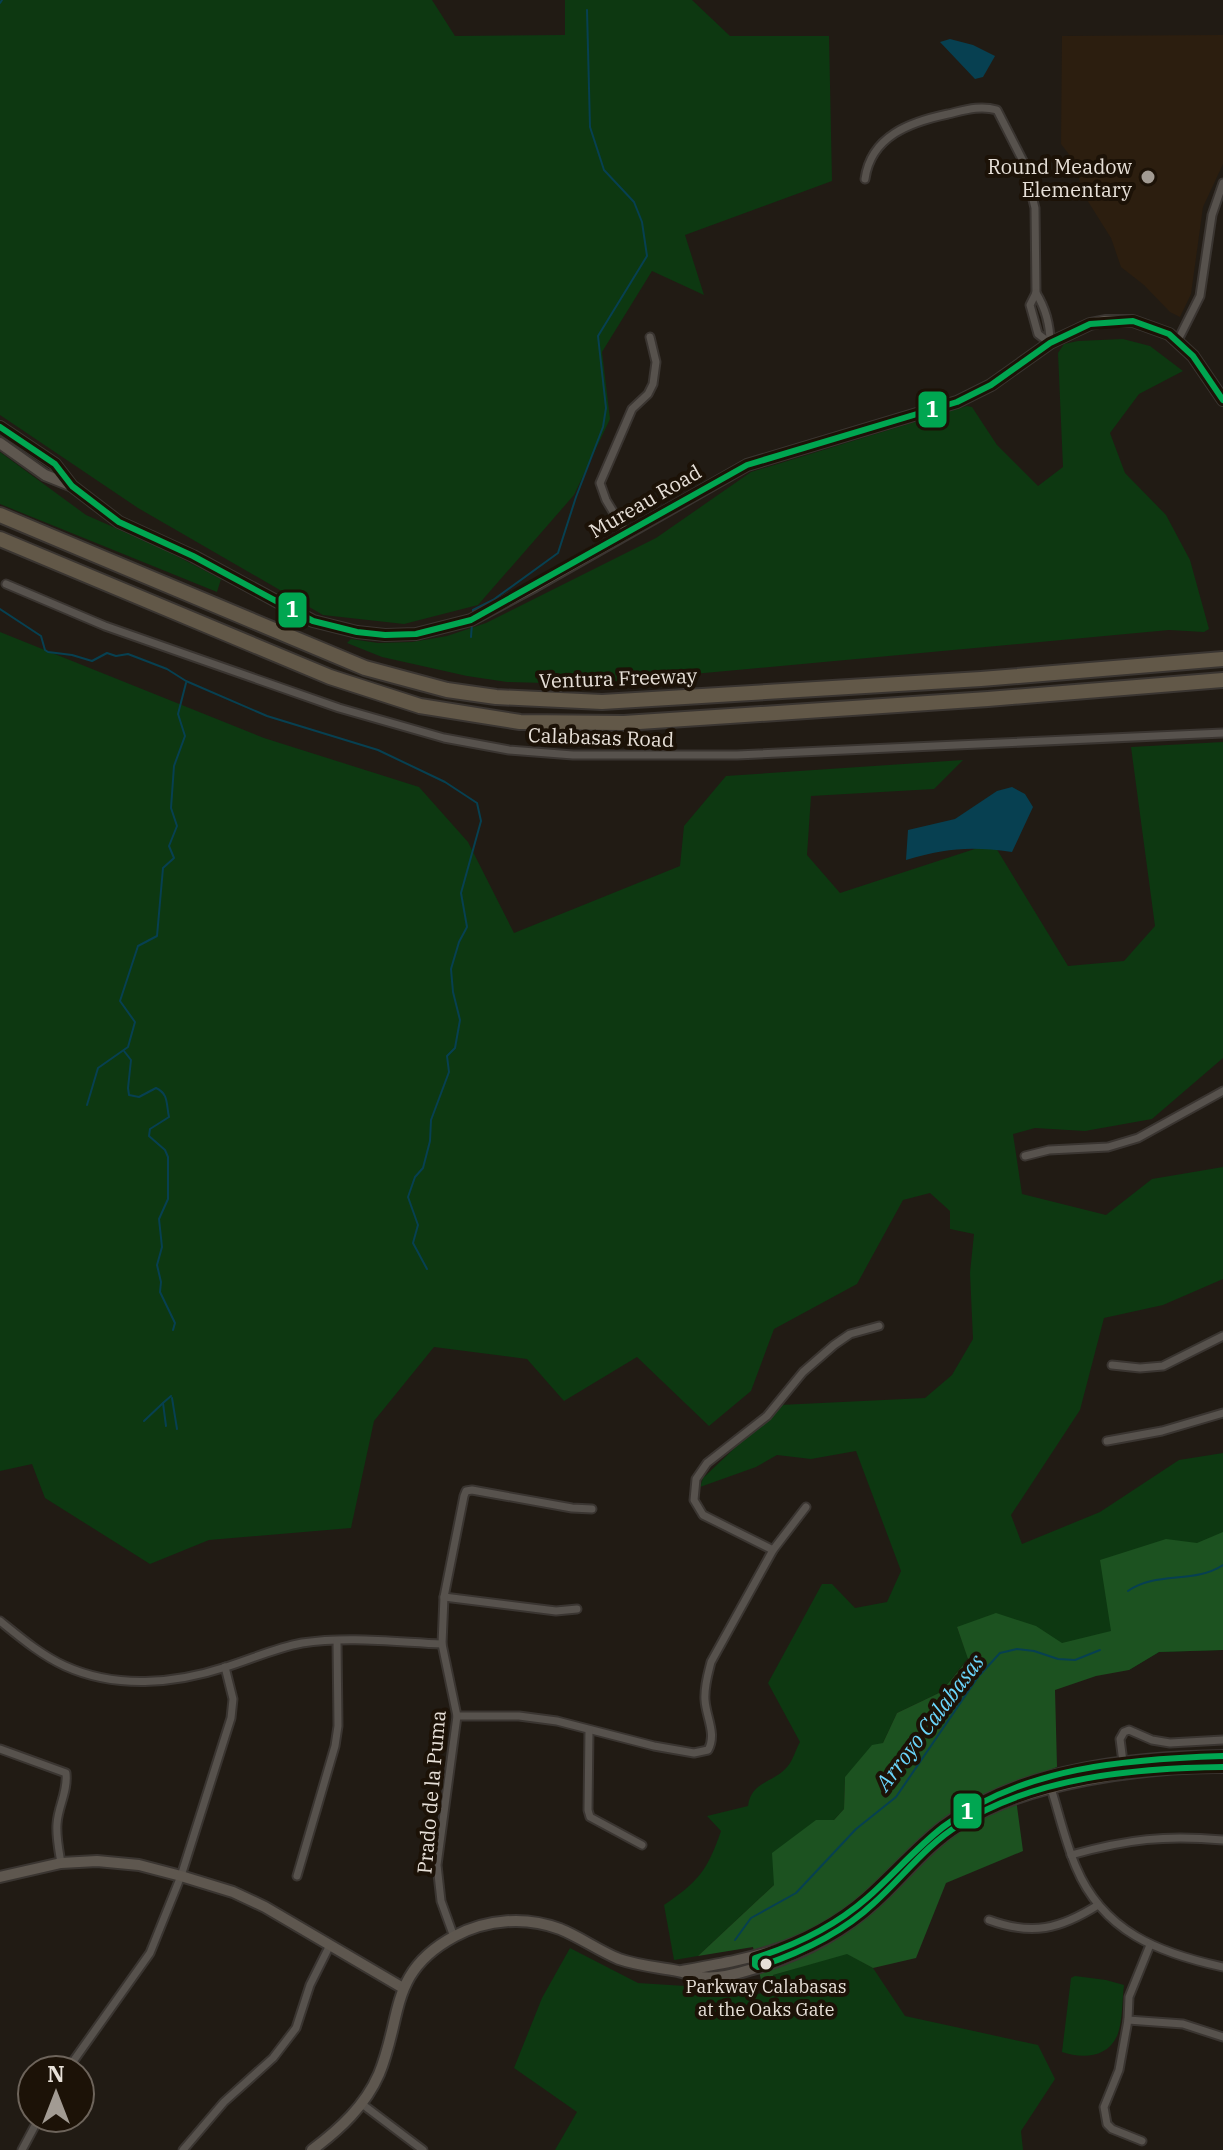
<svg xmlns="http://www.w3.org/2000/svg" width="1223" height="2150" viewBox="0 0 1223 2150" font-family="'IBM Plex Serif',serif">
  <rect width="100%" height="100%" fill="#211b14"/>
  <!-- built -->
  <path fill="#2c1e0f" d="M1223,35V164L1203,207L1191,294L1180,317L1170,312L1144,285L1121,267L1111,238L1084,195L1079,179L1082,171L1061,144L1062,36Z"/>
  <!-- green -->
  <g fill="#0d3811">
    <path d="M0,0H432L455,36L565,35V0H692L730,36H829L832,181L685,235L704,295L652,271L602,352L610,419L574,495L478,605L404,624L323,615L138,508L0,415Z"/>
    <path d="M1123,339L1150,346L1183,371L1139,394L1110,433L1125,473L1166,515L1190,560L1209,629L1204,632L1169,630L585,684L507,682L467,676L382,657L347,643L351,639L378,643L412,642L447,636L486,623L656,538L751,472L967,406L972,407L997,445L1038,486L1063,467L1058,353L1064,344L1078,341Z"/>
    <path d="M0,452L86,515L163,549L221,579L217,592L0,504Z"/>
    <path d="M0,632L264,738L419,787L468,842L514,933L680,866L684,826L726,776L963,760L934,789L811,796L807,855L840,893L993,843L1068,966L1124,961L1155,926L1131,747L1223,742V1058L1152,1119L1085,1131L1035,1128L1013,1134L1022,1194L1106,1215L1152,1179L1223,1167V1279L1163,1305L1104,1318L1080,1410L1011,1515L1022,1544L1100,1512L1179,1460L1223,1453V1650L1159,1652L1129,1670L957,1627L968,1658L941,1692L897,1713L883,1743L845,1777L844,1809L774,1885L698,1956L674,1960L664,1905C699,1881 707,1871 721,1831L707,1816L748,1806C751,1781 774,1783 788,1766C793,1760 796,1749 800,1742L768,1683L822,1584H832L855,1608L887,1602L901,1571L856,1451L811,1459L777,1455L756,1467L700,1487L703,1478L780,1405L925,1398L952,1375L973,1339L970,1273L974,1234L950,1229V1211L930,1193L903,1200L857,1284L774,1329L751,1391L709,1426L637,1357L564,1401L527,1359L434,1347L374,1421L351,1528L209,1540L150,1564L45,1498L32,1464L0,1471Z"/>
    <path d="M570,1948L638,1983L733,1989L748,1997L771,1990L773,1975L847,1953L873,1968L905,2016L1038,2045L1055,2079L1021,2131L1023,2150H555L577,2112L514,2068L542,1998Z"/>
    <path d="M1075,1976L1106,1980L1124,1985C1122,2000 1123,2022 1117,2036C1107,2058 1082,2059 1062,2052L1071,1978Z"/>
  </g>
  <!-- forest -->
  <path fill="#1c5220" d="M1223,1532V1650L1159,1652L1129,1670L1096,1676L1055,1690L1057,1767L1014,1784L1023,1851L946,1883L916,1958L873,1968L847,1954L773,1975L771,1990L764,1992L753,1947L698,1956L774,1885L772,1853L816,1820H834L844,1809L845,1777L872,1745L883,1743L897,1713L941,1692L968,1659L957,1627L996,1613L1036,1626L1062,1643L1111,1631L1100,1560L1166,1539L1197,1543Z"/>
  <!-- water -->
  <g fill="#074051">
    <path d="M950,39L973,45L995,56L983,77L975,79L940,42Z"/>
    <path d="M1012,787L1025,794L1033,807L1012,852C970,846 947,848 906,860L908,830L955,819L997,791Z"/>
  </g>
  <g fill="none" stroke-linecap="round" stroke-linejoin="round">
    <!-- stream -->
    <g stroke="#074051" stroke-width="2">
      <path d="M0,3L2,0"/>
      <path d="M0,609L41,636L45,650L48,652L72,655L92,661L107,653L116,656L128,654L167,669L186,681L267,716L378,750L445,782L477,803L481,821L461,893L467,927L459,942L451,969L453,992L460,1020L455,1048L447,1056L449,1072L431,1120L430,1141L423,1168L415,1177L408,1197L418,1225L413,1243L427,1269"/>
      <path d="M473,612V610L493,600L558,553L576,497L603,427L606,408L598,336L647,256L642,222L634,202L604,170L590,127L587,10"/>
      <path d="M471,637L472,623"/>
      <path d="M124,1051L131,1060L128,1088L129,1095L139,1097L156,1088C169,1094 166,1104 169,1117L150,1129L149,1136L165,1150L168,1157V1199L159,1219L162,1247L157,1265L161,1282L160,1292L175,1323L173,1330"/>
      <path d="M87,1105L98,1068L128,1047L135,1022L120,1001L138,946L157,936L163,868L174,858L169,846L177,826L171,808L174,766L185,736L178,714L186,683"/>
      <path d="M172,1398L177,1429"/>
      <path d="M144,1421L163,1403"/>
      <path d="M166,1426L163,1403L171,1396"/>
      <path d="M1128,1591C1157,1571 1194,1584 1223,1565"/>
      <path d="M735,1940L751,1918L796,1893L856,1829L896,1797L978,1677L1000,1653L1017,1649L1034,1651L1058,1659L1075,1660L1100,1650"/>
    </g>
    <!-- street casing -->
    <g stroke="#3a3531" stroke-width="11">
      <g id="street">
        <path d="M865,179C871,136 910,122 948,114C965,110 980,105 997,110L1024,163L1035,208L1036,293L1030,305L1038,334L1050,343"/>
        <path d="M1036,293C1046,309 1050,324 1050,343"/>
        <path d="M1178,340L1200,296L1212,215L1223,183"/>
        <path d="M626,533L606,500L600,483L632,409L648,394L653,384L656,362L650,337"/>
        <path d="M6,584L105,626L339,708L444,738L509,750L573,755H737L1223,733"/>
        <path d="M1025,1156L1049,1150L1108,1147L1138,1138L1223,1091"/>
        <path d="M1112,1365L1140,1368L1163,1366L1223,1336"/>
        <path d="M1107,1441L1162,1431L1223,1413"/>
        <path d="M773,1550L703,1515L694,1500L696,1479L707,1463L767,1416L803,1372L834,1345L850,1334L879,1326"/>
        <path d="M444,1597L556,1611L577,1609"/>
        <path d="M0,1621C21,1638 41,1655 65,1666C116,1689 174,1684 226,1667C252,1659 275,1648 302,1643C347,1636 396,1642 442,1644"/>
        <path d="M457,1716H519L557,1721L654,1746L694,1753L708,1750C717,1734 706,1717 705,1700C704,1686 708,1674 711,1662L773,1550L806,1507"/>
        <path d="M589,1730L588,1810L590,1817L642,1845"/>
        <path d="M0,1749L66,1773C68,1792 58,1806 57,1824C56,1837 59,1851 61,1863"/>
        <path d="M1123,1762L1120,1739L1124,1732L1129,1730L1152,1740L1170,1743L1223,1740"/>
        <path d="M1048,1779C1058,1808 1064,1839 1076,1867C1103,1932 1159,1953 1223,1967"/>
        <path d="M1071,1855C1128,1839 1165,1835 1223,1840"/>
        <path d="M297,1876L335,1746L338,1726L337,1641"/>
        <path d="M989,1920C1032,1936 1060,1929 1098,1905"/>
        <path d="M454,1937L441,1901L437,1865L457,1716L442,1644L444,1597L464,1496L466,1491L472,1490L572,1508L592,1509"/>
        <path d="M1128,2020L1183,2024L1223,2037"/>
        <path d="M67,2070L150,1953L181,1876L231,1718L233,1699L225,1667"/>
        <path d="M362,2104L423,2150"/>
        <path d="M1142,2141L1112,2129L1107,2124L1104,2107L1119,2070L1128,2020L1129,1997L1150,1945"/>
        <path d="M22,2150L39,2118"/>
        <path d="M183,2150L224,2102L273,2058L296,2028L310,1985L329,1947"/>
      </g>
    </g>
    <!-- secondary casing -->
    <g stroke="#3a3531" stroke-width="14">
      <g id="secondary">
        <path d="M0,427L55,464L72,486L119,522L193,556L313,621L357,632L385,635L416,634L471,620L535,586L747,465L957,402L991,385L1050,343L1090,324L1105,321H1133L1169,334L1193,356L1223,400"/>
        <path d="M0,443L45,475L70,485"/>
        <path d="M0,1877L61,1863L97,1861L139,1865L181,1876L233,1892L265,1907L403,1988"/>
        <path d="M682,1971C753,1958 808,1949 865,1900C895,1874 921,1841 955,1818C1030,1768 1135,1757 1223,1756"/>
        <path d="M312,2150C340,2129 365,2106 379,2074C403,2016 388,1972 455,1936C487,1919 526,1916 560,1929C580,1937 599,1951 619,1959C639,1966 658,1967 678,1971C684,1972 690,1975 696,1976C712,1980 733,1975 749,1970C801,1956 846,1931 884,1894C909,1870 931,1843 960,1824C1025,1783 1147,1766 1223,1767"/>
      </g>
    </g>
    <!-- highway casing -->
    <g stroke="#3a3531" stroke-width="18">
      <g id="highway">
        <path d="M0,515L365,668L447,690L496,697L602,702L981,679L1223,659"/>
        <path d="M0,539L330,677L420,706L520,722L624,723L988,699L1223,680"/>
      </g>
    </g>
    <!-- street -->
    <use href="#street" stroke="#57524d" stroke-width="7"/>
    <!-- secondary -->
    <use href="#secondary" stroke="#5e574f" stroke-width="10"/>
    <!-- highway -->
    <use href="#highway" stroke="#625848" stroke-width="14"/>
    <!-- bus-1 casing -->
    <g stroke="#1c1207" stroke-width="12">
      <g id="bus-1">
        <path d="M0,427L55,464L72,486L119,522L193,556L313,621L357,632L385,635L416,634L471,620L747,465L957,402L991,385L1050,343L1090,324L1133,321L1169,334L1193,356L1223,400"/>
        <path d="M1223,1756C1127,1759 1022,1767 943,1827C916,1848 893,1875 867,1898C834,1927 796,1945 755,1958V1965L758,1967C800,1953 841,1934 874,1903C902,1878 926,1845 959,1825C1034,1777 1136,1768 1223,1767"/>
      </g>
    </g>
    <!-- bus-1 -->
    <use href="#bus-1" stroke="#00a651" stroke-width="6"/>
  </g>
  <!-- markers -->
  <circle fill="#a29b93" stroke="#1c1207" stroke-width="3" cx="1148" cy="177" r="8"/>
  <circle fill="#e7e0d8" stroke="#1c1207" stroke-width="3" cx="766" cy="1964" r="7"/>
  <g text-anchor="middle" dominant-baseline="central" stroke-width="8" stroke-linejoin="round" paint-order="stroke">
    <!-- bus labels -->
    <g font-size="18" fill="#e7e0d8" stroke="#1c1207">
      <text x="766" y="1986">Parkway Calabasas<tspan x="766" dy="23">at the Oaks Gate</tspan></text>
    </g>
    <!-- poi labels -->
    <g font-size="20" fill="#e7e0d8" stroke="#1c1207" text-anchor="end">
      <text x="1132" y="166">Round Meadow<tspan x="1132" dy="23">Elementary</tspan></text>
    </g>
    <!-- street labels -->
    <g font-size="20" fill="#e7e0d8" stroke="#1c1207">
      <text transform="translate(645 501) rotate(-30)">Mureau Road</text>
      <text transform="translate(618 678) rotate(-2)">Ventura Freeway</text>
      <text transform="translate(601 737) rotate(2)">Calabasas Road</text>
      <text transform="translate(431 1792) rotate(-85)">Prado de la Puma</text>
    </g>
    <!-- water labels -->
    <g font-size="22" font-style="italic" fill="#6bd6fc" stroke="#1c1207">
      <text transform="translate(929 1722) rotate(-53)">Arroyo Calabasas</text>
    </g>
  </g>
  <g stroke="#1c1207" stroke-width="3">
    <rect x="917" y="390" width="31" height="39" rx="8" fill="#00a651"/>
    <rect x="277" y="591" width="31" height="38" rx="8" fill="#00a651"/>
    <rect x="952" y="1792" width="31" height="38" rx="8" fill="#00a651"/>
  </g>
  <g font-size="22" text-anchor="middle" font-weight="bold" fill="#fff">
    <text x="932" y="417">1</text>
    <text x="292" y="617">1</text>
    <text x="967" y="1819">1</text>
  </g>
  <!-- north arrow -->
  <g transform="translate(56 2094)"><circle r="38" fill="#1c1207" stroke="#6d645b" stroke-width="2"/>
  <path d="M0-6L14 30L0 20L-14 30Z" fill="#a29b93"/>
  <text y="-12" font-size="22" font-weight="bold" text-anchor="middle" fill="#e7e0d8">N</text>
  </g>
</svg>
